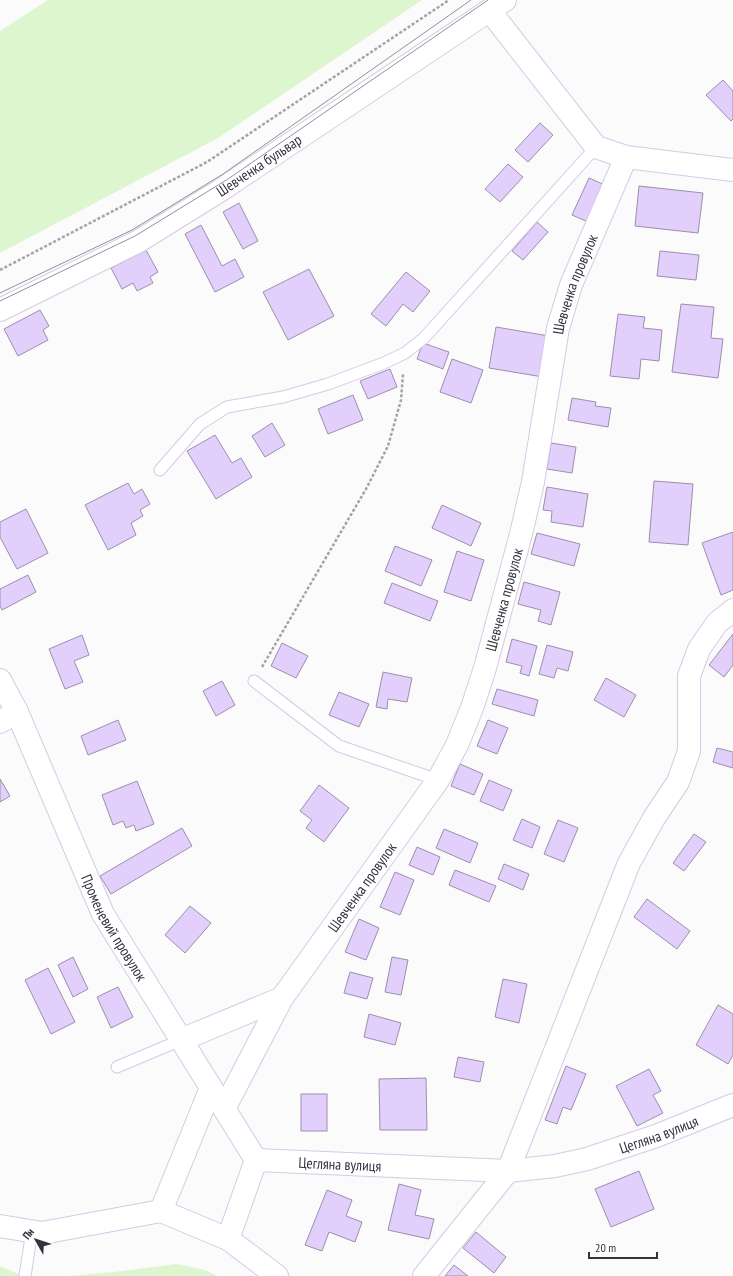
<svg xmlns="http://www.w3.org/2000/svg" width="733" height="1276" viewBox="0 0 733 1276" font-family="'PT Sans Narrow',sans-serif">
  <rect width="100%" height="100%" fill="#fafbfa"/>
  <!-- green -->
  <g fill="#def6cf">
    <path d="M48,0H422L218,138L0,253V31Z"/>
    <path d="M177,1264L205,1270L217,1276H70L114,1272Z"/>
    <path d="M0,1266L16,1273L28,1276H0Z"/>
  </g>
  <!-- building -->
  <g fill="#e3cffc" stroke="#9c8fac">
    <path d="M723,80L733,91V119L731,121L706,95Z"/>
    <path d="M540,123L553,135L528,162L515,150Z"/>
    <path d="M508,164L523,177L500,202L485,189Z"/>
    <path d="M589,178L605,185L588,222L572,215Z"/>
    <path d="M639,186L703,193L698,233L635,226Z"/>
    <path d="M239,203L258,241L243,249L223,212Z"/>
    <path d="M537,222L548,232L523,260L512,251Z"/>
    <path d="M201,225L222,266L235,259L244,277L215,292L185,234Z"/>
    <path d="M146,250L158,272L150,277L153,283L137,291L133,283L122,289L111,268Z"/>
    <path d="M660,251L699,255L696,280L657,276Z"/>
    <path d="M309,269L334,316L288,340L263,292Z"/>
    <path d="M406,272L430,291L413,312L403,304L386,326L371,314Z"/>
    <path d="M681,304L714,307L711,338L723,339L718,378L672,372Z"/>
    <path d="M40,310L49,326L43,330L48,340L18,356L4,329Z"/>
    <path d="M618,314L645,317L643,328L662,330L659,361L641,359L639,379L610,376Z"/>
    <path d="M496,327L549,336L543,377L489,368Z"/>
    <path d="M423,343L449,352L443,369L417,359Z"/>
    <path d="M452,359L483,370L471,403L440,392Z"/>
    <path d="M390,369L397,387L368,399L360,381Z"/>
    <path d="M353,395L363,420L328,434L318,409Z"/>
    <path d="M572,398L596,402L595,406L611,408L608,427L568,420Z"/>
    <path d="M272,423L285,445L265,457L252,436Z"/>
    <path d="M215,435L232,463L241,458L252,477L216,499L187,451Z"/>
    <path d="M551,443L576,447L572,473L547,469Z"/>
    <path d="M654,481L693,484L688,545L649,542Z"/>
    <path d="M128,483L134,494L142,489L150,504L140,510L143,516L131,523L136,535L108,550L85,505Z"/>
    <path d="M547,487L588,494L583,527L551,522L552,511L543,510Z"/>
    <path d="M442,505L481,523L471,546L432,528Z"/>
    <path d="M26,509L48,553L17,569L0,537V522Z"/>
    <path d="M733,532V590L721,595L702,543Z"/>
    <path d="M537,533L580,544L574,566L531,554Z"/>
    <path d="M395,546L432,560L421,586L385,571Z"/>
    <path d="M457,551L484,560L471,601L444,592Z"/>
    <path d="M28,575L36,592L2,610L0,606V589Z"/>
    <path d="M524,582L560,592L551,625L538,621L541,610L518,604Z"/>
    <path d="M392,583L438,601L430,621L384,603Z"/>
    <path d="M733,634V665L724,677L709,665Z"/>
    <path d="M82,635L89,655L74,661L83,682L65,689L49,649Z"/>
    <path d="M512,639L537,646L529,676L520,673L522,666L506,662Z"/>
    <path d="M282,643L308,656L296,678L271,666Z"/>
    <path d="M547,645L573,652L568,671L557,668L554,678L539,674Z"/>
    <path d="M383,672L412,678L407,702L388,699L387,709L376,707Z"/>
    <path d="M606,678L636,695L624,717L594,700Z"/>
    <path d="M222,681L235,705L216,716L203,691Z"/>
    <path d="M497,689L538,700L534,716L492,704Z"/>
    <path d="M339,692L369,704L359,727L329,715Z"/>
    <path d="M118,720L126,740L88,755L81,736Z"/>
    <path d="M488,720L508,728L497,754L477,746Z"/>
    <path d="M717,748L733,752V768L713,762Z"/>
    <path d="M460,764L483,774L474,795L451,786Z"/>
    <path d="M0,779L10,796L0,802Z"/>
    <path d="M489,780L512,790L503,811L480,801Z"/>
    <path d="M137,781L154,824L136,831L134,825L126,828L123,821L113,825L102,795Z"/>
    <path d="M319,785L349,808L324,842L306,828L312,820L300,811Z"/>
    <path d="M522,819L540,827L532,848L513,840Z"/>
    <path d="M558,820L578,828L564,862L544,854Z"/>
    <path d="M182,828L192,846L111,894L100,876Z"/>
    <path d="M444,829L478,843L470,863L436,848Z"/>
    <path d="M694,834L706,842L684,871L673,863Z"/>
    <path d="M417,847L440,857L433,875L409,865Z"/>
    <path d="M504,864L529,874L523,890L498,879Z"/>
    <path d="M455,870L496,886L489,902L449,885Z"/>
    <path d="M395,872L414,880L400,915L380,907Z"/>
    <path d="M647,899L690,931L677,949L634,917Z"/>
    <path d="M190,906L211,923L185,953L165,935Z"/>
    <path d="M359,919L379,928L366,960L345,952Z"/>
    <path d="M73,957L88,989L73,997L58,965Z"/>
    <path d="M392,957L408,960L401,995L385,992Z"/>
    <path d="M48,968L75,1022L51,1034L25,980Z"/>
    <path d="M350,972L373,978L367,999L344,993Z"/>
    <path d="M503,979L527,984L519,1023L495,1017Z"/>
    <path d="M118,987L133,1017L111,1028L97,997Z"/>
    <path d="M718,1005L733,1014V1055L728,1064L696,1045Z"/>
    <path d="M369,1014L401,1023L395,1045L364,1037Z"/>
    <path d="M458,1057L484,1062L480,1082L454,1077Z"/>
    <path d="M566,1066L586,1074L571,1110L563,1107L557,1124L545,1120Z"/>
    <path d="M649,1069L661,1091L653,1095L663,1113L637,1126L616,1086Z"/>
    <path d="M426,1078L427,1130H380L379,1079Z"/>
    <rect x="301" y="1094" width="26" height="37"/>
    <path d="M639,1171L654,1209L611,1227L595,1189Z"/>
    <path d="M399,1184L421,1190L415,1215L434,1219L429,1239L388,1230Z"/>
    <path d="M327,1190L352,1200L346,1216L362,1222L355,1242L329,1232L322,1251L305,1245Z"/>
    <path d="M476,1232L506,1257L494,1273L463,1248Z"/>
    <path d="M454,1265L468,1276H445Z"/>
  </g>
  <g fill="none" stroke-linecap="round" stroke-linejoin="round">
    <!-- service casing -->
    <g stroke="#d6c9e7" stroke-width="13">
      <g id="service">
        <path d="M160,470L200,424L227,407L283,397L328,384L384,363L405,353L424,338L596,147"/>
        <path d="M254,681L339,746L438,780"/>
        <path d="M117,1067L181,1040"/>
        <path d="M25,1276L32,1231"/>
      </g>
    </g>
    <!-- minor casing -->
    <g stroke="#d6c9e7" stroke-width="24">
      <g id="minor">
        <path d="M490,11L596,147L626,157L733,170"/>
        <path id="s1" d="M0,310L139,241L221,190L505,0"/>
        <path id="s2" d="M0,680L17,712L103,914L256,1160"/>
        <path d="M0,722L17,712"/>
        <path d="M181,1040L282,998"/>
        <path id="s3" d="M224,1109L282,998L438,780L457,745L472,708L485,668L521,534L533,482L558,328L571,285L626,157"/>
        <path id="s4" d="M256,1160L508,1171L555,1166L587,1159L656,1136L733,1105"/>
        <path d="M161,1211L211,1088"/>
        <path d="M0,1226L42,1233L161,1211L228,1239L277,1276"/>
        <path d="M228,1239L256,1160"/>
        <path d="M424,1276L508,1171L629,863L654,818L678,782L689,751V676L699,649L717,623L733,610"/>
      </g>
    </g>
    <!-- path -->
    <g stroke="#a4a3a7" stroke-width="2.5" stroke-dasharray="3 2" stroke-linecap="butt">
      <path d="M0,270L207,162L449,0"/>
      <path d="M262,667L366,489L388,446L401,400L403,374"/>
    </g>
    <!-- service -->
    <use href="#service" stroke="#fff" stroke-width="11"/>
    <!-- minor -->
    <use href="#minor" stroke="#fff" stroke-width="22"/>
    <!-- tram -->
    <g stroke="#939197" stroke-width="1">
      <path d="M0,293L132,230L223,174L471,0"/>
      <path d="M0,301L135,236L228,179L488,0"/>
    </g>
  </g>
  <g text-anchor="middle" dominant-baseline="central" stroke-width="3" stroke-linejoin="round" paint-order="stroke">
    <!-- street labels -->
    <g font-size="15" fill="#36313d" stroke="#fafbfa">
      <text stroke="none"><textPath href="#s1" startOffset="297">Шевченка бульвар</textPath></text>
      <text stroke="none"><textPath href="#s3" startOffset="910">Шевченка провулок</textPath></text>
      <text stroke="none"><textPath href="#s3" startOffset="586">Шевченка провулок</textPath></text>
      <text stroke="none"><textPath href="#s3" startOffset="262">Шевченка провулок</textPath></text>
      <text stroke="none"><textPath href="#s2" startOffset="273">Променевий провулок</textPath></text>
      <text stroke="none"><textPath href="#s4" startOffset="408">Цегляна вулиця</textPath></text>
      <text stroke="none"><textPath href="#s4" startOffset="84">Цегляна вулиця</textPath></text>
    </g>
  </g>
  <!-- north arrow -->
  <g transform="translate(36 1240) rotate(309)" stroke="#fafbfa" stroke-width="3" paint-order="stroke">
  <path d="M0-3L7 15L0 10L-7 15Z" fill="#36313d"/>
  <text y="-6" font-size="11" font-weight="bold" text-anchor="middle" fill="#36313d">Пн</text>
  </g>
  <!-- scale -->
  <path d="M589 1252v6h68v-6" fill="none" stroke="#36313d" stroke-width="2"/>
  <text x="595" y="1252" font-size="12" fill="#36313d" stroke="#fafbfa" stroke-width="3" paint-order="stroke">20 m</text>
</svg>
